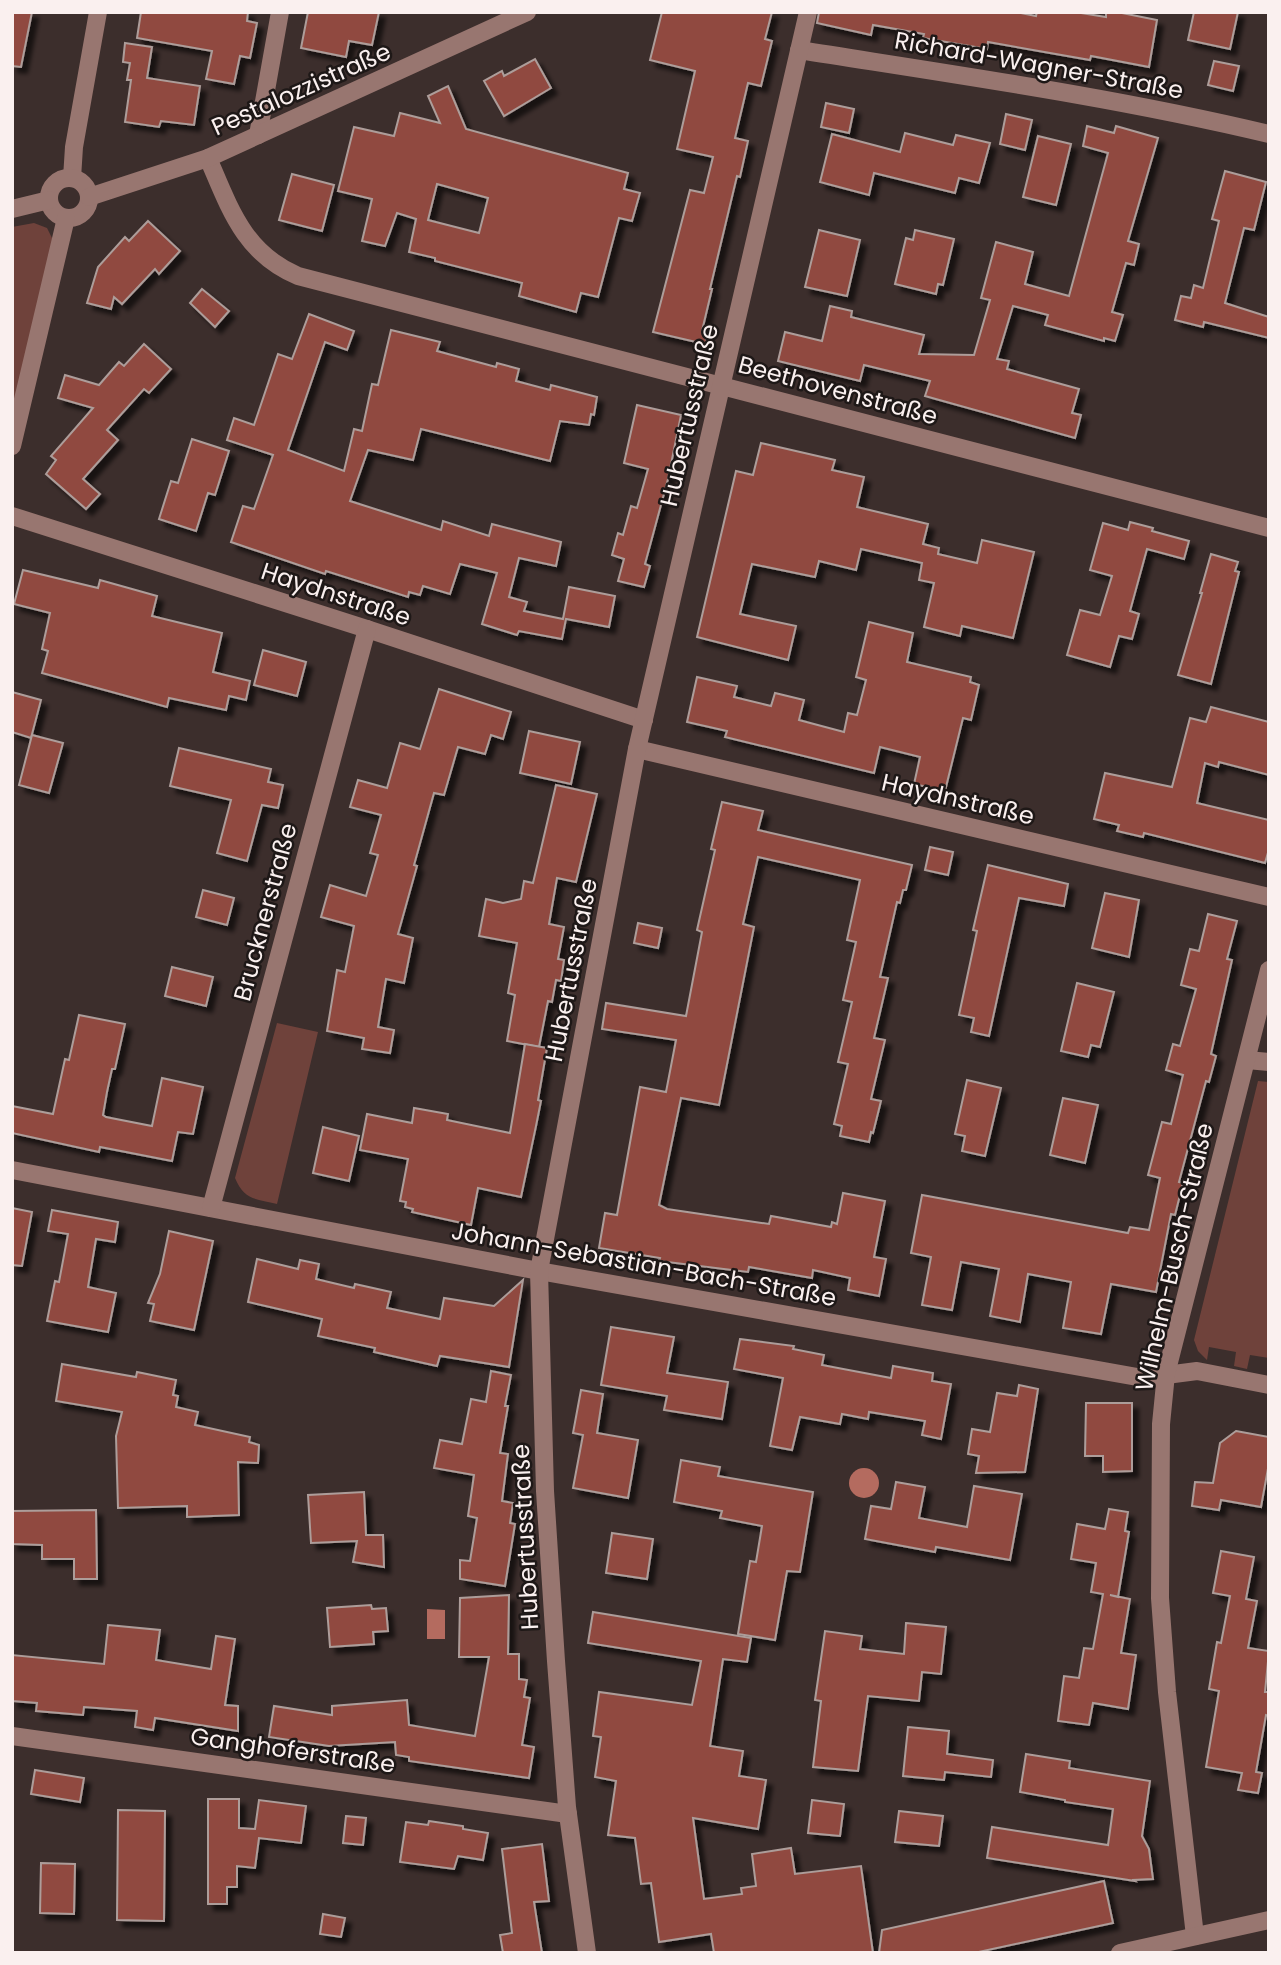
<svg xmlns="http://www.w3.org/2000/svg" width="1281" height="1965" viewBox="0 0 1281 1965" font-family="Poppins,sans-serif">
  <defs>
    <filter id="shadow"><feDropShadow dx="6" dy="6" stdDeviation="2" flood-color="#0009"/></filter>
  </defs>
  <rect width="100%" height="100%" fill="#3c2e2c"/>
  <!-- green -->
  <g fill="#6f423b">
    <path d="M34,223L47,228L52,238V250L12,411V227Z"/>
    <path d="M277,1023L318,1032L277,1204C256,1199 244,1200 235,1178Z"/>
    <path d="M1258,1081L1269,1082V1358L1250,1355L1247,1369L1234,1366L1236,1352L1209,1347L1207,1360L1198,1351L1194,1340Z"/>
  </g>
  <!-- water -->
  <g fill="#b46b5f">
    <circle cx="864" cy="1483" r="15"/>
    <path d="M427,1609L445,1610V1639H427Z"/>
  </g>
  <!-- building -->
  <g fill="#904a3f" stroke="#ad9d9a" stroke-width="2" fill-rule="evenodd" filter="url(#shadow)">
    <path d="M12,12H32L21,67L12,66Z"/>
    <path d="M141,12H248L247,21L257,23L250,58L240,56L234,84L206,79L212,51L137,38Z"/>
    <path d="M308,12H379L372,45L349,41L346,57L301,48Z"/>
    <path d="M662,12H772L765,39L772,41L761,86L748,83L735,138L748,141L740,177L737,176L710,289H712L702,331L709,345L653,332L690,190L704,193L713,157L677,149L695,71L650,60Z"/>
    <path d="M819,12H1016L1036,16L1037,12H1075L1106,17V12H1117L1157,20L1149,67L1091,56L1090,60L988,42L987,49L923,38L924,34L873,25L871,35L817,23Z"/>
    <path d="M1194,12H1238L1230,49L1188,40Z"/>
    <path d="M125,43L152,47L147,78L200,86L194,125L161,121L159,127L125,122L131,80H127L130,63L123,62Z"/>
    <path d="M535,59L551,88L504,116L484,81L502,71L504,76Z"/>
    <path d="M1214,61L1239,66L1233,91L1208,85Z"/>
    <path d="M448,86L466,129L628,173L624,189L640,193L632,221L619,218L598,297L581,293L576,312L519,296L522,283L435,261V258L409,252L416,219L397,213L385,246L362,241L372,199L338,191L354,127L394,136L400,113L440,123L428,96ZM437,184L488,198L479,233L428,220Z"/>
    <path d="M826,103L854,109L849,133L821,127Z"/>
    <path d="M1006,114L1032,120L1025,150L1000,144Z"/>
    <path d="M1087,126L1114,133L1116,126L1158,138L1128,241L1139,244L1134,265L1126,263L1112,312L1123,315L1115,341L1104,338V341L1045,325L1048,315L1013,306L997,359L1009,361L1007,369L1079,389L1072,413L1081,415L1075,438L925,396L930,381L864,365L860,381L778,361L785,332L822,341L830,306L852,311L851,317L924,335L919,354L974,355L990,300L981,298L996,242L1033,252L1025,284L1069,296L1108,153L1083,146Z"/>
    <path d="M905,133L953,145L956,135L990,143L979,183L959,178L955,193L874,173L869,195L820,182L832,134L900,152Z"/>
    <path d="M1038,136L1071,144L1056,205L1023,197Z"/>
    <path d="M1225,171L1266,182L1254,230L1244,228L1225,303L1269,317V338L1204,322L1203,327L1175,320L1181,296L1191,298L1194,285L1203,288L1219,221L1212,219Z"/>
    <path d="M292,174L334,185L322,231L279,220Z"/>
    <path d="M148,221L180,251L159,274L155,269L122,304L114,297L111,309L87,303L98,267L125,237L129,241Z"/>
    <path d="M819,230L860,240L847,296L805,287Z"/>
    <path d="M915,230L954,239L943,285L938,284L936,294L895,284L906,238L913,240Z"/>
    <path d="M202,289L229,311L215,327L190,303Z"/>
    <path d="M309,314L354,331L347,350L325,342L288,450L344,471L354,429L362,431L372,384L378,385L391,330L440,342L437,351L496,367L497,363L519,369L516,381L550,390L551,385L597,397L594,415L591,414L589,425L560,421L550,461L421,429L413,460L368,450L350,501L441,530L443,521L489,536L492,524L561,542L556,566L519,558L509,597L527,602L524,611L563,619L569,587L615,596L609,627L566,619L562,639L519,631L517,635L482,624L497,573L460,564L450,594L423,586L420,595L409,592L408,597L326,571L325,574L231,542L243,506L254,509L273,455L227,440L234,418L254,425L278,354L292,359Z"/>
    <path d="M144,344L171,369L149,393L144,389L107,430L118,440L83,479L100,494L86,509L46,474L56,460L51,456L93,408L58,398L65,375L99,385L119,362L124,366Z"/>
    <path d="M637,405L681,415L668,479L645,564L650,566L644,587L618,581L624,559L612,555L618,533L623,535L631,506L637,508L648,469L624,463Z"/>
    <path d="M192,439L229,451L215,495L208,493L196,531L159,519L171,481L178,483Z"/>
    <path d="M761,443L835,460L832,470L864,477L857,507L928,524L923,544L939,548L938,554L977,563L982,540L1034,552L1013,638L962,626L960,636L924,627L934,583L919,580L922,563L861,549L856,570L819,561L815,577L752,564L740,614L796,626L788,660L697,637L736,471L753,475Z"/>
    <path d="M1130,522L1153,528L1152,531L1189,541L1184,559L1147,549L1130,611L1139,614L1132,639L1119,636L1110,667L1067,655L1080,610L1100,615L1112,576L1090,570L1103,523L1128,530Z"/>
    <path d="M1211,554L1238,562L1235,571L1239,572L1211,684L1178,675L1202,593H1200Z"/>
    <path d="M23,570L98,588L100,580L157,596L152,616L222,633L213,672L250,681L246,700L229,696L226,710L169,698L167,707L42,673L48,651L42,649L50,613L14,604Z"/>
    <path d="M869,622L913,633L907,662L971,677L970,682L979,685L971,720L963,718L945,791L914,784L920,757L880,747L874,773L725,737L727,731L687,722L697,677L737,686L734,697L771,706L775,693L804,700L799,720L844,732L848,713L857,715L866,680L856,677Z"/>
    <path d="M263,650L306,662L297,696L254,685Z"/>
    <path d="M439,689L511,712L503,739L491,735L485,754L458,747L444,795L434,793L414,865L417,866L398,934L413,938L404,983L386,979L378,1027L394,1030L390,1053L362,1049L364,1038L327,1031L337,970L345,972L354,926L321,917L330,885L366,896L378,855L370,853L381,815L350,807L358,780L387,788L400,743L420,749Z"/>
    <path d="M12,692L41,700L31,738L12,732Z"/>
    <path d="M1211,707L1269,722V775L1219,762L1218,767L1205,763L1197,803L1269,820V849L1265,863L1144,833L1143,837L1117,831L1119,825L1094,819L1105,773L1172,787L1190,718L1206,722Z"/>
    <path d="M529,731L580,742L571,784L520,773Z"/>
    <path d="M32,735L63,743L49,793L19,785Z"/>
    <path d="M179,748L271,769L268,782L283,785L278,808L262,805L247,861L217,853L231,800L170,786Z"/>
    <path d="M556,785L597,794L576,882L557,878L549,924L564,927L558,959L564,960L561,981L556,980L552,1002L548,1001L539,1047L507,1041L515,995L508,993L517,943L479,936L486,899L503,903L521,899L524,881L533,883Z"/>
    <path d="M722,802L763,811L758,830L912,865L906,890H903L900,903L897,902L880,977L888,978L874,1038L885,1040L871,1099L881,1101L873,1133L871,1132L869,1142L840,1136L842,1126L834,1124L848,1064L838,1062L852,1002L843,1000L856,942L847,940L860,880L758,857L743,924L754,927L719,1105L681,1098L659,1205L667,1209L769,1224L771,1216L831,1227L832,1222L837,1224L843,1193L885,1201L874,1257L886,1259L879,1296L848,1290L850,1278L813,1270L812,1278L749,1267L748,1272L659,1261L660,1258L599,1248L605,1213L617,1215L640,1087L666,1092L676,1040L602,1029L606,1003L686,1016L702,932L697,930L715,850L711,849Z"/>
    <path d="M930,847L953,852L948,875L925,870Z"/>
    <path d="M988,865L1068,884L1064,906L1019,898L989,1036L971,1032L974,1018L959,1015L977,931L973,930Z"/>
    <path d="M203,890L234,898L227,925L196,917Z"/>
    <path d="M1105,893L1139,900L1129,957L1092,948Z"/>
    <path d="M1208,914L1237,921L1227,959L1232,960L1211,1054L1216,1056L1209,1082L1206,1081L1179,1182L1183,1183L1175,1215L1171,1214L1156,1292L1111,1284L1101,1334L1063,1328L1071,1282L1028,1274L1020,1322L990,1316L999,1269L961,1262L952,1310L922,1305L931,1257L911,1253L922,1195L1128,1233L1130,1227L1149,1230L1160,1178L1148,1175L1162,1122L1171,1124L1183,1075L1166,1070L1173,1044L1180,1046L1196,989L1181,985L1190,949L1199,951Z"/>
    <path d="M638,923L662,928L658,948L634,943Z"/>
    <path d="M172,967L213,977L206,1006L165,996Z"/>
    <path d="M1077,983L1114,992L1100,1047L1091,1045L1088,1057L1061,1051Z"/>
    <path d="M79,1015L125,1024L115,1069H112L107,1092L103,1115L106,1117L152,1126L162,1078L203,1087L193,1134L178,1132L172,1161L100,1147L99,1152L12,1133V1106L53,1114L65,1059L69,1060Z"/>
    <path d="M525,1044L547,1048L538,1100L541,1101L536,1126L521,1197L478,1188L471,1225L412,1212L413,1209L405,1207L406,1202L400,1201L408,1159L360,1150L367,1114L412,1123L414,1108L448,1114L447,1120L510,1133Z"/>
    <path d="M967,1080L1001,1088L985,1156L962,1151L965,1136L955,1134Z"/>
    <path d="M1063,1098L1098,1105L1085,1163L1050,1155Z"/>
    <path d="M323,1127L359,1136L349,1181L313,1173Z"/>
    <path d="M12,1208L32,1212L22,1266L12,1265Z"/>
    <path d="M52,1210L118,1222L115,1242L96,1239L88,1287L116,1293L108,1332L47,1321L55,1281L59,1282L68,1234L48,1231Z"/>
    <path d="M169,1231L213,1241L194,1330L150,1321L154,1304L148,1303L160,1274Z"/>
    <path d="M257,1259L298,1269L300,1260L319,1264L316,1279L354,1288L355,1284L391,1292L387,1308L440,1319L444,1298L494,1306L523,1280L509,1367L440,1356L437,1366L374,1352L375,1348L318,1336L322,1319L248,1302Z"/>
    <path d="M611,1327L674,1337L667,1373L728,1382L722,1419L664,1410L667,1396L601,1385Z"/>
    <path d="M740,1339L794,1346L793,1349L824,1355L822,1365L891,1378L893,1366L933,1373L932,1381L951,1384L941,1439L922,1435L925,1421L869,1412L868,1419L842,1414L840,1424L800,1417L792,1450L770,1446L783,1378L734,1369Z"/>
    <path d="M62,1364L136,1377L137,1372L176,1380L173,1395L178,1396L176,1407L198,1412L195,1425L250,1437L249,1442L259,1445L258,1463L238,1462L239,1515L187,1517V1506L118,1508L116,1436L122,1412L56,1401Z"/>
    <path d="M491,1371L511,1375L505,1406H508L500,1453L508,1454L502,1501L513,1503L510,1523L515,1524L505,1586L460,1579V1560L470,1561L477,1518L468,1516L474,1475L434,1468L440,1440L462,1444L471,1399L486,1402Z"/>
    <path d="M1019,1385L1038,1389L1025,1472L976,1473L979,1456L968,1454L972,1429L990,1432L997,1393L1017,1396Z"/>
    <path d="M581,1390L603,1394L597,1433L638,1440L628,1498L573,1488L583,1435L573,1433Z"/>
    <path d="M1086,1403H1132V1471L1103,1472V1456H1085Z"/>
    <path d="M1236,1431L1269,1437V1463L1261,1507L1221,1500L1219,1510L1192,1506L1195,1482L1213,1483L1220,1443Z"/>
    <path d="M681,1460L720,1467L718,1476L813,1492L800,1572L787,1571L775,1640L738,1634L750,1561L756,1562L762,1526L720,1518L722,1511L674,1502Z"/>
    <path d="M896,1482L925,1487L919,1518L967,1527L974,1486L1022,1494L1010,1560L936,1547L935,1552L865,1539L871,1506L891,1509Z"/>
    <path d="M364,1492L366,1535H383L384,1567L353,1562L357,1541L311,1543L308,1495Z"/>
    <path d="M1109,1509L1128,1512L1125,1531L1129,1532L1118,1597L1110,1595L1130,1599L1121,1653L1136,1655L1128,1709L1093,1703L1089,1725L1058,1721L1064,1676L1079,1678L1084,1648L1093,1649L1103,1594L1091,1592L1096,1563L1071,1559L1077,1524L1105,1529Z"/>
    <path d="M96,1510L97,1579H74V1559H42V1545L12,1544V1511Z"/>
    <path d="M612,1533L653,1539L647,1579L606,1573Z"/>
    <path d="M1221,1551L1254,1557L1246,1599L1257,1601L1248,1648L1269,1651L1265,1692H1269V1716L1266,1715L1256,1772L1262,1773L1258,1793L1238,1790L1242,1773L1206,1767L1219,1691L1209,1689L1217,1642L1221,1643L1230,1596L1213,1593Z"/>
    <path d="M509,1595L508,1654H519V1679L527,1680L524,1697L530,1698L522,1745L534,1747L529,1778L409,1761V1757L396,1755L395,1742L329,1746L269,1737L274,1706L332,1715V1706L407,1700L409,1725L475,1736L489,1657H459L460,1598Z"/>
    <path d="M371,1605L372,1609L386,1608L388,1631L373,1632L374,1644L330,1647L327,1608Z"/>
    <path d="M593,1612L751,1638L747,1662L723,1659L710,1746L743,1751L739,1776L766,1780L758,1829L693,1818L704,1899L742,1894L741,1888L756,1886L752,1854L791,1848L795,1874L861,1866L873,1953H714L711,1934L659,1942L651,1883L641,1884L635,1838L608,1835L616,1781L595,1777L601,1737L593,1736L599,1692L692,1705L701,1661L588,1643Z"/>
    <path d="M906,1623L946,1627L941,1674L922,1672L919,1701L868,1696L858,1771L813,1767L821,1701L815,1700L825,1631L862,1636L860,1649L904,1654Z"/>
    <path d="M108,1625L160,1630L156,1660L211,1669L216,1636L235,1639L225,1705L238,1706V1731L155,1718L153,1730L135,1727L137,1711L84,1707L83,1715L36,1711L37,1703L12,1701V1655L104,1664Z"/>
    <path d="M908,1727L949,1731L947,1754L993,1760L991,1777L945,1772L944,1780L903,1776Z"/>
    <path d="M1026,1754L1070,1761L1069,1768L1150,1781L1142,1836L1149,1849L1153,1879L1134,1880L1135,1881L987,1858L992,1827L1108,1845L1113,1809L1065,1802V1800L1020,1792Z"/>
    <path d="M35,1770L84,1778L80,1802L31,1794Z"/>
    <path d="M208,1799H239V1828L255,1829L259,1800L306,1806L301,1843L259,1838L255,1868L237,1866V1887H227V1904H208Z"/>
    <path d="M812,1800L844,1804L840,1836L808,1833Z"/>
    <path d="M118,1810L165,1811L164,1921L117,1920Z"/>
    <path d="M899,1811L943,1816L939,1846L895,1842Z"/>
    <path d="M346,1816L366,1818L363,1845L343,1843Z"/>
    <path d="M429,1821L463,1826V1829L488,1833L483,1860L458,1856L454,1869L400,1862L406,1822L428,1825Z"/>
    <path d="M542,1844L549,1901L534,1902L542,1953H503L500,1935L512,1933L502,1849Z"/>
    <path d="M41,1863L75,1864L74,1914L40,1913Z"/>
    <path d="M1104,1881L1113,1923L974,1953H879L882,1930Z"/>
    <path d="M323,1914L345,1918L341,1937L320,1934Z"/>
  </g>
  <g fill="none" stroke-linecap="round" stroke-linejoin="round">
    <!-- minor -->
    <g stroke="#987670" stroke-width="18">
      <path d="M799,50C957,75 1114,97 1269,134"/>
      <path d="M258,135L280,12"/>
      <path d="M208,158C230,209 244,253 298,276L1269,528"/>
      <path d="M72,178L74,147L98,12"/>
      <circle cx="69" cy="198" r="20"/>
      <path d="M89,197L208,158L527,12"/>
      <path d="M12,209L49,200"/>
      <path d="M12,446L66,218"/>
      <path d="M12,516L367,629L644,720"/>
      <path d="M637,749L1269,897"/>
      <path d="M1247,1060L1269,1062"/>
      <path d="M12,1170L539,1271L1143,1378L1197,1371L1269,1385"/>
      <path d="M211,1208L367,629"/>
      <path d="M12,1736L568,1814"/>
      <path d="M1195,1936L1167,1692L1160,1598L1161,1424L1166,1374L1269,970"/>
      <path d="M587,1953L567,1807L556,1661L545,1491L539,1271L637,749L808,12"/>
      <path d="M1120,1953L1269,1920"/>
    </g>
  </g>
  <g text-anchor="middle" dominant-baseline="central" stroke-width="5" stroke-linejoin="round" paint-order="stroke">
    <!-- street labels -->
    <g font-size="24" fill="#faf0ef" stroke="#1e1817">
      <text transform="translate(1039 65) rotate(10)">Richard-Wagner-Straße</text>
      <text transform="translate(301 89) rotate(-24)">Pestalozzistraße</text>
      <text transform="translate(838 390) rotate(15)">Beethovenstraße</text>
      <text transform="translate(689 415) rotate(-77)">Hubertusstraße</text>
      <text transform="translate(336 594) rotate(18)">Haydnstraße</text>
      <text transform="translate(958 799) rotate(13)">Haydnstraße</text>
      <text transform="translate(265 912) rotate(-75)">Brucknerstraße</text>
      <text transform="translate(571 970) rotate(-79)">Hubertusstraße</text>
      <text transform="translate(1174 1257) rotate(-77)">Wilhelm-Busch-Straße</text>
      <text transform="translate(644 1264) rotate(10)">Johann-Sebastian-Bach-Straße</text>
      <text transform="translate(525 1537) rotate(-93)">Hubertusstraße</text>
      <text transform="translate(293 1750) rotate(8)">Ganghoferstraße</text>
    </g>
  </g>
  <!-- border -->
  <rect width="1281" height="1965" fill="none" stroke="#faf0ef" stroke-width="28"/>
</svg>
